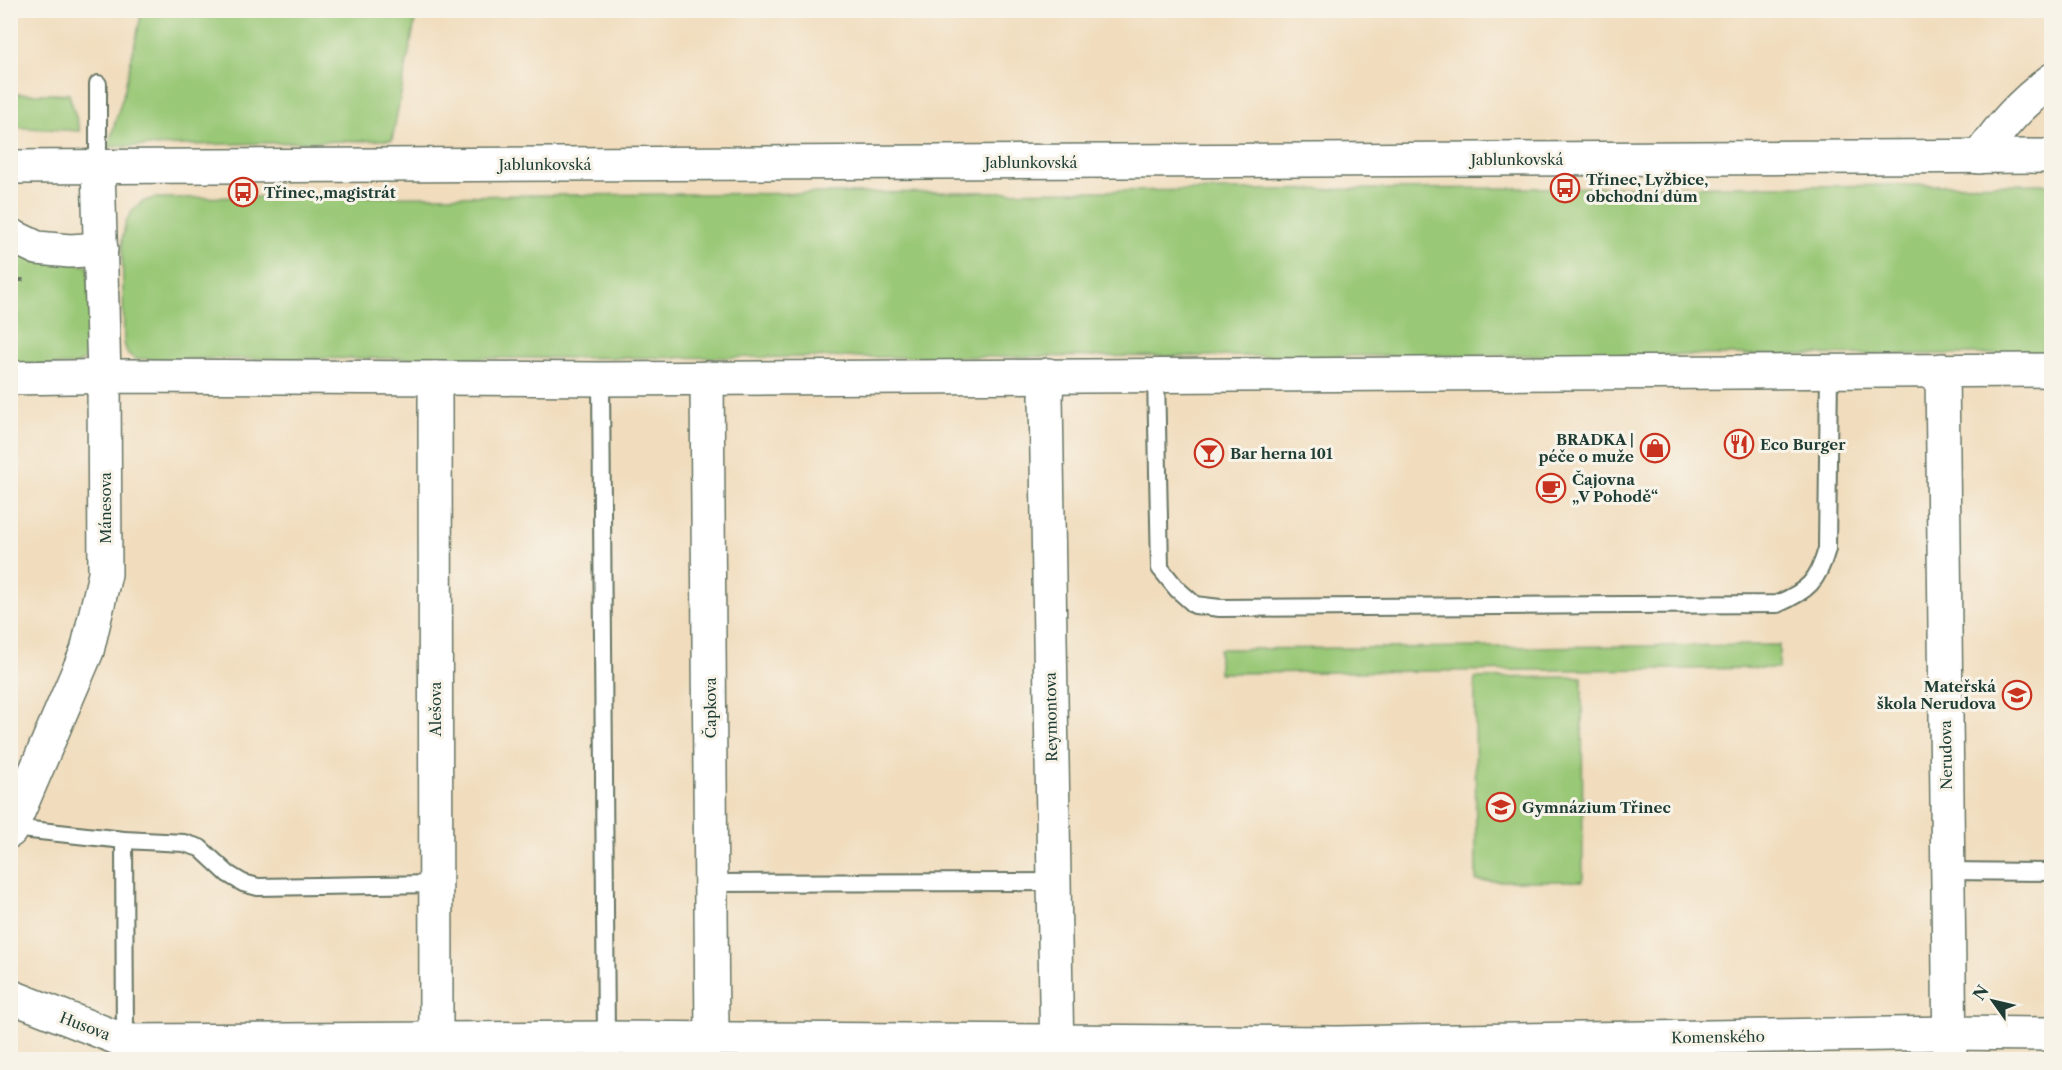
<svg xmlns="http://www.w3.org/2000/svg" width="2062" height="1070" viewBox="0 0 2062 1070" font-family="'Libre Caslon Text',serif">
  <rect width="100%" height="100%" fill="#f7f3e8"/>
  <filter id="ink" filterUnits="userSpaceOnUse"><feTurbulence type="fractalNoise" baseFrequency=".0167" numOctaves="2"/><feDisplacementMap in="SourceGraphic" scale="12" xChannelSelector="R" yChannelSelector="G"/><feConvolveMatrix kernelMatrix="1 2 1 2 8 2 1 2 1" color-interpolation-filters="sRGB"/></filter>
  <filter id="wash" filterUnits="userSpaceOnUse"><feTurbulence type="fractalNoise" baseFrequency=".008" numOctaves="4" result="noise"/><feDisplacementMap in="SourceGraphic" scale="24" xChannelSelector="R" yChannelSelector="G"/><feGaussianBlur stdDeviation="1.35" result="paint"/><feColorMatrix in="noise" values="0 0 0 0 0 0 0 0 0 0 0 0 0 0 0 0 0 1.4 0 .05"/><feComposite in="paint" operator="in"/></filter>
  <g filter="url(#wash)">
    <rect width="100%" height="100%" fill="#f1ddbe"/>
    <!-- green -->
    <g fill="#99c876" stroke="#5c8255" stroke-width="1.5">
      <path d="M142,11H417L392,140L108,147L124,92Z"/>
      <path d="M11,94H69L80,131L11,127Z"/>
      <path d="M2051,184V354L135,359L127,353L124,343L122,240L126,221L133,210L142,202L154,198Z"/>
      <path d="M10,250L88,266L92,349L85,359L76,365H11Z"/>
      <path d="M1779,645V668L1219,673V649Z"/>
      <path d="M1582,677L1583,881H1476L1475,678Z"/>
    </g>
  </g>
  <g filter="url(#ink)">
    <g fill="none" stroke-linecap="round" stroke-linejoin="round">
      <!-- lane casing -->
      <g stroke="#687564" stroke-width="20">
        <g id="lane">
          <path d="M98,167V84"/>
          <path d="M1156,376L1160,568L1177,589L1195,605L1220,608L1777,604C1808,591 1818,581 1827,549L1829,370"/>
          <path d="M601,379L606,1038"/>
          <path d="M12,828L124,840L184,843L200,848L228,874L243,883L258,887L435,884"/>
          <path d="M124,840L125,1041"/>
          <path d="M1947,871L2052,872"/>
          <path d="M711,883L1054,882"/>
        </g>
      </g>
      <!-- street casing -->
      <g stroke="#687564" stroke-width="36">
        <g id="street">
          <path d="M1979,157C2002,125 2020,104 2052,80"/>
          <path d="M10,235L37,248L70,251L101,249"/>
          <path d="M1942,370L1950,1060"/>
          <path d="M1048,375L1046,397L1057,1060"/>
          <path d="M10,378L129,376L601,379L2052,370"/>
          <path d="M435,378L436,1039"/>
          <path d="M707,378L712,1039"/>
          <path d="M10,831L87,651L105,574L104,376L98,167"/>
          <path d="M10,996L125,1041L144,1052"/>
          <path d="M125,1041L606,1038L1338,1043L1950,1033L2052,1034"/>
        </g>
      </g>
      <!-- secondary casing -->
      <g stroke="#687564" stroke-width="36">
        <path id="secondary" d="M10,167L2052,156"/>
      </g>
      <!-- path -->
      <path stroke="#687564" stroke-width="4" stroke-dasharray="4.5 4.5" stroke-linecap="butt" d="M10,280H25"/>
      <!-- lane -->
      <use href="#lane" stroke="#fff" stroke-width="16"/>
      <!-- street -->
      <use href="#street" stroke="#fff" stroke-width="33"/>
      <!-- secondary -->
      <use href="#secondary" stroke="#fff" stroke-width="33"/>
    </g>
  </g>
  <!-- icons -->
  <defs>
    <g id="bus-ring" transform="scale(1.5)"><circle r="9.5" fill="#f7f3e8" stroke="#c8321e" stroke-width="1.5"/><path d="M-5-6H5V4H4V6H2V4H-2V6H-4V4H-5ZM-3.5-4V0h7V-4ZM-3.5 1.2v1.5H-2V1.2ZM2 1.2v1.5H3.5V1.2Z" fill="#c8321e"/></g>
    <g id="restaurant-ring" transform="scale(1.5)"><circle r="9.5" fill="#f7f3e8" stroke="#c8321e" stroke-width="1.5"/><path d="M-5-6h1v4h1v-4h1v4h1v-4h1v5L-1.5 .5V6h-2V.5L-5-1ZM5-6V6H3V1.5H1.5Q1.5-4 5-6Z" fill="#c8321e"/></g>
    <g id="shop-ring" transform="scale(1.5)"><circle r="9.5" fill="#f7f3e8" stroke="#c8321e" stroke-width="1.5"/><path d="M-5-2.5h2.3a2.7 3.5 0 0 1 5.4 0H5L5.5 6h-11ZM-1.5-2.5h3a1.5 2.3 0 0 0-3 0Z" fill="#c8321e"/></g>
    <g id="bar-ring" transform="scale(1.5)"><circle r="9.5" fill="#f7f3e8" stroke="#c8321e" stroke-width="1.5"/><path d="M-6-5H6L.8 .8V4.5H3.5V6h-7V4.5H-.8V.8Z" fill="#c8321e"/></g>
    <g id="cafe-ring" transform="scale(1.5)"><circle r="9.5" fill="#f7f3e8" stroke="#c8321e" stroke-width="1.5"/><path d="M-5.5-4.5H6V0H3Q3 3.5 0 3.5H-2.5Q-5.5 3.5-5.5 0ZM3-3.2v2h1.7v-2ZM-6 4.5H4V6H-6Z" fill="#c8321e"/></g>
    <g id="school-ring" transform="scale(1.5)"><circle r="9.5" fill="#f7f3e8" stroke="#c8321e" stroke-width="1.5"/><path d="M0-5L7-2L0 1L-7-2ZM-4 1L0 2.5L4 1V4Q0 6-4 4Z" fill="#c8321e"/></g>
  </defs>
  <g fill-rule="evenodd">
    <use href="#bus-ring" x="1565" y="188"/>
    <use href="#bus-ring" x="243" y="192"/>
    <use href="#restaurant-ring" x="1739" y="444"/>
    <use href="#shop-ring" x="1655" y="448"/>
    <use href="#bar-ring" x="1209" y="453"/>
    <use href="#cafe-ring" x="1551" y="488"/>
    <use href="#school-ring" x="2017" y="695"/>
    <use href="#school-ring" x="1501" y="807"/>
  </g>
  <g text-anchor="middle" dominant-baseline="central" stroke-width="6" stroke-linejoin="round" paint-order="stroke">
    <!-- street labels -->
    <g font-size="15" fill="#1f3d34" stroke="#f7f3e8">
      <text x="1517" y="159">Jablunkovská</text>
      <text x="1031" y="162">Jablunkovská</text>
      <text x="545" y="164">Jablunkovská</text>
      <text transform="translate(105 508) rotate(-90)">Mánesova</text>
      <text transform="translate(710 708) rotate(-90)">Čapkova</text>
      <text transform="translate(435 709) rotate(-90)">Alešova</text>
      <text transform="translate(1051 717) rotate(-91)">Reymontova</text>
      <text transform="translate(1946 755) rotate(-91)">Nerudova</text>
      <text transform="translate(85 1026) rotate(21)">Husova</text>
      <text transform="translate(1718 1037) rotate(-1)">Komenského</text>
    </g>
    <!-- poi labels -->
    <g font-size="15" font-weight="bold" fill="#1f3d34" stroke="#f7f3e8" text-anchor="start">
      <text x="1586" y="179">Třinec, Lyžbice,<tspan x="1586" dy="17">obchodní dům</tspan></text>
      <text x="264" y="192">Třinec,,magistrát</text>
      <text x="1634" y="439" text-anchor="end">BRADKA |<tspan x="1634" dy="17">péče o muže</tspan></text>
      <text x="1760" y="444">Eco Burger</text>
      <text x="1230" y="453">Bar herna 101</text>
      <text x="1572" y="479">Čajovna<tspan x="1572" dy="17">„V Pohodě“</tspan></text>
      <text x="1996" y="686" text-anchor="end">Mateřská<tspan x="1996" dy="17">škola Nerudova</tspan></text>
      <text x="1522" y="807">Gymnázium Třinec</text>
    </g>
  </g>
  <!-- margin -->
  <rect width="2062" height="1070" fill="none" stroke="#f7f3e8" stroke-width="36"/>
  <!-- north arrow -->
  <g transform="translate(1993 1001) rotate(304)" stroke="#f7f3e8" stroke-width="4.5" paint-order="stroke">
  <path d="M0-4.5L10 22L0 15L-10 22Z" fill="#1f3d34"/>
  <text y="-9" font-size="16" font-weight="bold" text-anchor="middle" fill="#1f3d34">N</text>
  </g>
</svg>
